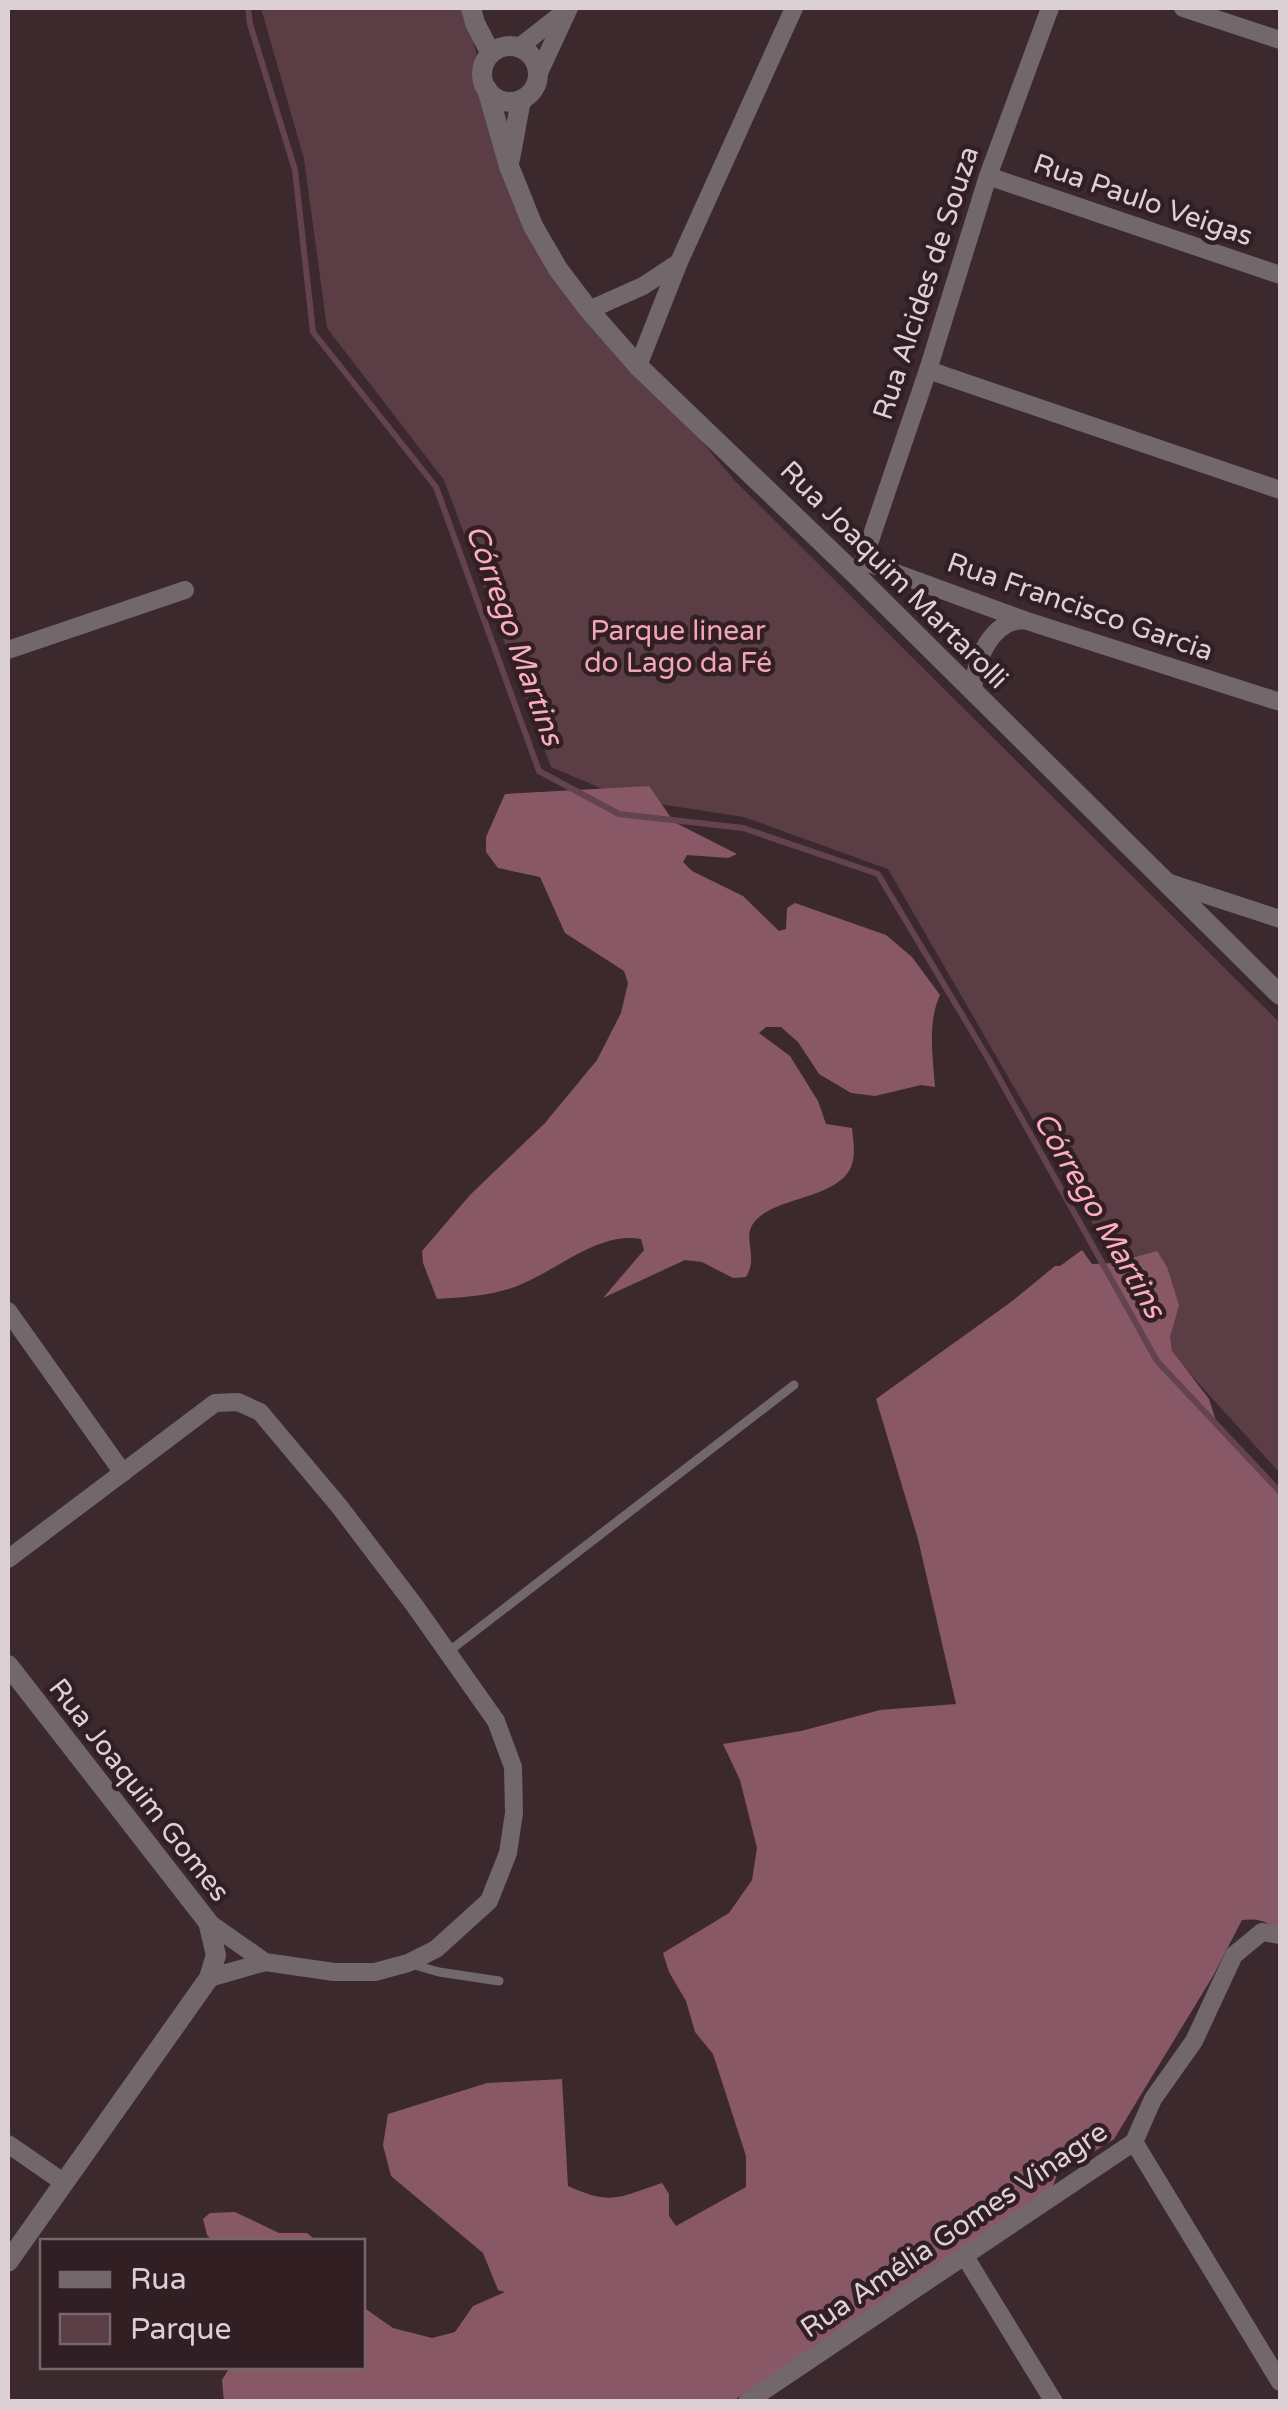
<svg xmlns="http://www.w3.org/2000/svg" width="1288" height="2409" viewBox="0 0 1288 2409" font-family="'Varela Round',sans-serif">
  <rect width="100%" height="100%" fill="#3c292e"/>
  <!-- green -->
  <path fill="#5b3d46" d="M261,8H466L493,127L532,238L735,481L1280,1023V1473L1162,1343L888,869L744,817L627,799L551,767L444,480L327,328L304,159Z"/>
  <!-- forest -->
  <g fill="#885866">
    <path d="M649,786L674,822L737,854L728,858L687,855L683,862L692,871L743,896L779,931L786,929L787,908L795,903L886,935L912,957L940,995C927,1023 933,1058 935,1087L921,1085L875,1096L851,1093L819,1074L798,1042L781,1027H766L759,1033L790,1056L818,1101L826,1124L852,1128C853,1138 855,1150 853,1160C846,1198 782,1195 757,1219C739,1236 760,1255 746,1277L733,1278L702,1262L685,1260L603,1298L644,1250L641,1239C601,1231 559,1268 524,1283C497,1296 466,1297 437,1299L423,1263L422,1251L470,1195L545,1123L597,1060L621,1013L628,983L624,971L565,933L540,877L498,868L486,852V837L505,794Z"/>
    <path d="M1082,1250L1092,1264L1114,1263L1157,1251L1167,1267L1179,1305L1170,1337L1172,1351L1209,1399L1217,1424L1280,1492V1933C1270,1921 1256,1918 1242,1920L1213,1976L1114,2139L1057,2175L1050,2194L733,2401L224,2402L222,2380L230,2367L362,2366L363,2307L393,2328L432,2338L455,2332L473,2306L505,2292L498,2290L483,2253L391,2176L383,2145L388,2114L487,2083L562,2079L568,2186C612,2206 619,2197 662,2183L669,2194V2216L676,2226L746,2187V2156L713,2054L695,2032L686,2001L669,1972L663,1953L729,1913L752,1880L757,1848L740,1780L723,1744L801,1731L880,1710L956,1704L918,1539L876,1399L1011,1302L1055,1266H1060Z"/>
    <path d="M235,2212L279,2233H307L317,2241H213L207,2235L203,2219L210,2213Z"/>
  </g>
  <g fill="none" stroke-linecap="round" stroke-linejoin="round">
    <!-- stream -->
    <path stroke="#62434e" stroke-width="6" d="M248,8L250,24L295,170L313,332L436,487L539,771L619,814L743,828L878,874L989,1060L1157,1361L1280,1492"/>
    <!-- service -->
    <g stroke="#72686b" stroke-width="9">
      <path d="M448,1652L794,1385"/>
      <path d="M411,1964L439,1972L499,1981"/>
    </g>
    <!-- minor -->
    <g stroke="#72686b" stroke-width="18">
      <path d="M1183,8L1280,40"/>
      <path d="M518,48L564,12"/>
      <path d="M537,77L569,8"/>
      <path d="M988,176L1280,275"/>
      <path d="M589,310L643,286L678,263"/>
      <path d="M638,366L679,262L794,8"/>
      <path d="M928,370L1280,490"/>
      <path d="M863,561L1024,620L1280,702"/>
      <path d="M856,575L863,561L928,370L988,176L1050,8"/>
      <path d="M8,650L185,590"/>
      <path d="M973,692C974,669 984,636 1007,624C1012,621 1018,621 1024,620"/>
      <path d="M1167,882L1280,919"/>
      <path d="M8,1311L123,1473"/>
      <path d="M8,1559L215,1403L238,1402L260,1412L339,1506L415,1606L496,1721L513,1767L514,1813L508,1853L489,1901L436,1949L408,1963L375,1972H334L265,1962L208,1922"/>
      <path d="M209,1978L265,1962"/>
      <path d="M1134,2142L1280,2382"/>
      <path d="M8,2144L63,2182"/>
      <path d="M964,2255L1054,2402"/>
      <path d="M747,2402L1134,2142L1153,2099L1194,2041L1234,1955L1262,1932L1280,1935"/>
    </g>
    <!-- tertiary -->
    <g stroke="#72686b" stroke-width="20">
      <path d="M471,8L475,23L491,54"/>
      <circle cx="510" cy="74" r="28"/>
      <path d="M487,89L509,166L533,226L558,269L589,310L638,366L856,575L1280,995"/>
      <path d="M510,159L521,100"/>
      <path d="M8,1665L208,1922L216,1955L209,1978L8,2262"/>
    </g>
  </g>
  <g text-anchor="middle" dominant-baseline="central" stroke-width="9" stroke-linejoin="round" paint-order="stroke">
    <!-- street labels -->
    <g font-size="28" fill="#ddd0d4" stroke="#311f24">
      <text transform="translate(1143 200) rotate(19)">Rua Paulo Veigas</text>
      <text transform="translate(926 283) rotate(-72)">Rua Alcides de Souza</text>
      <text transform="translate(894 575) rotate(45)">Rua Joaquim Martarolli</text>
      <text transform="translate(1080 607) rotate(19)">Rua Francisco Garcia</text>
      <text transform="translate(139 1790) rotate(52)">Rua Joaquim Gomes</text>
      <text transform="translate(954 2230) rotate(-34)">Rua Amélia Gomes Vinagre</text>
    </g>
    <!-- park labels -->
    <g font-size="28" fill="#f2a4bb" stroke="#311f24">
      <text x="678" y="631">Parque linear<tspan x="678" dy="32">do Lago da Fé</tspan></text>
    </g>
    <!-- water labels -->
    <g font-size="30" font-style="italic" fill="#fbacc3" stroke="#311f24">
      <text transform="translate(514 635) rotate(70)">Córrego Martins</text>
      <text transform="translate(1099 1215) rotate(60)">Córrego Martins</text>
    </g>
  </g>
  <!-- border -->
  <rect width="1288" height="2409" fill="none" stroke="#ddd0d4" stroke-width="20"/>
  <!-- legend -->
  <rect x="40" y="2239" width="325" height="130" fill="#311f24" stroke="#76666a" stroke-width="2.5"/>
  <rect x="60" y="2272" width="50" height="15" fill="#72686b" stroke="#76666a" stroke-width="2.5"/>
  <text x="130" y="2289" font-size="30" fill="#ddd0d4">Rua</text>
  <rect x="60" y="2314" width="50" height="30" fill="#5b3d46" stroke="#76666a" stroke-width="2.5"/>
  <text x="130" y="2339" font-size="30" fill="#ddd0d4">Parque</text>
</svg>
